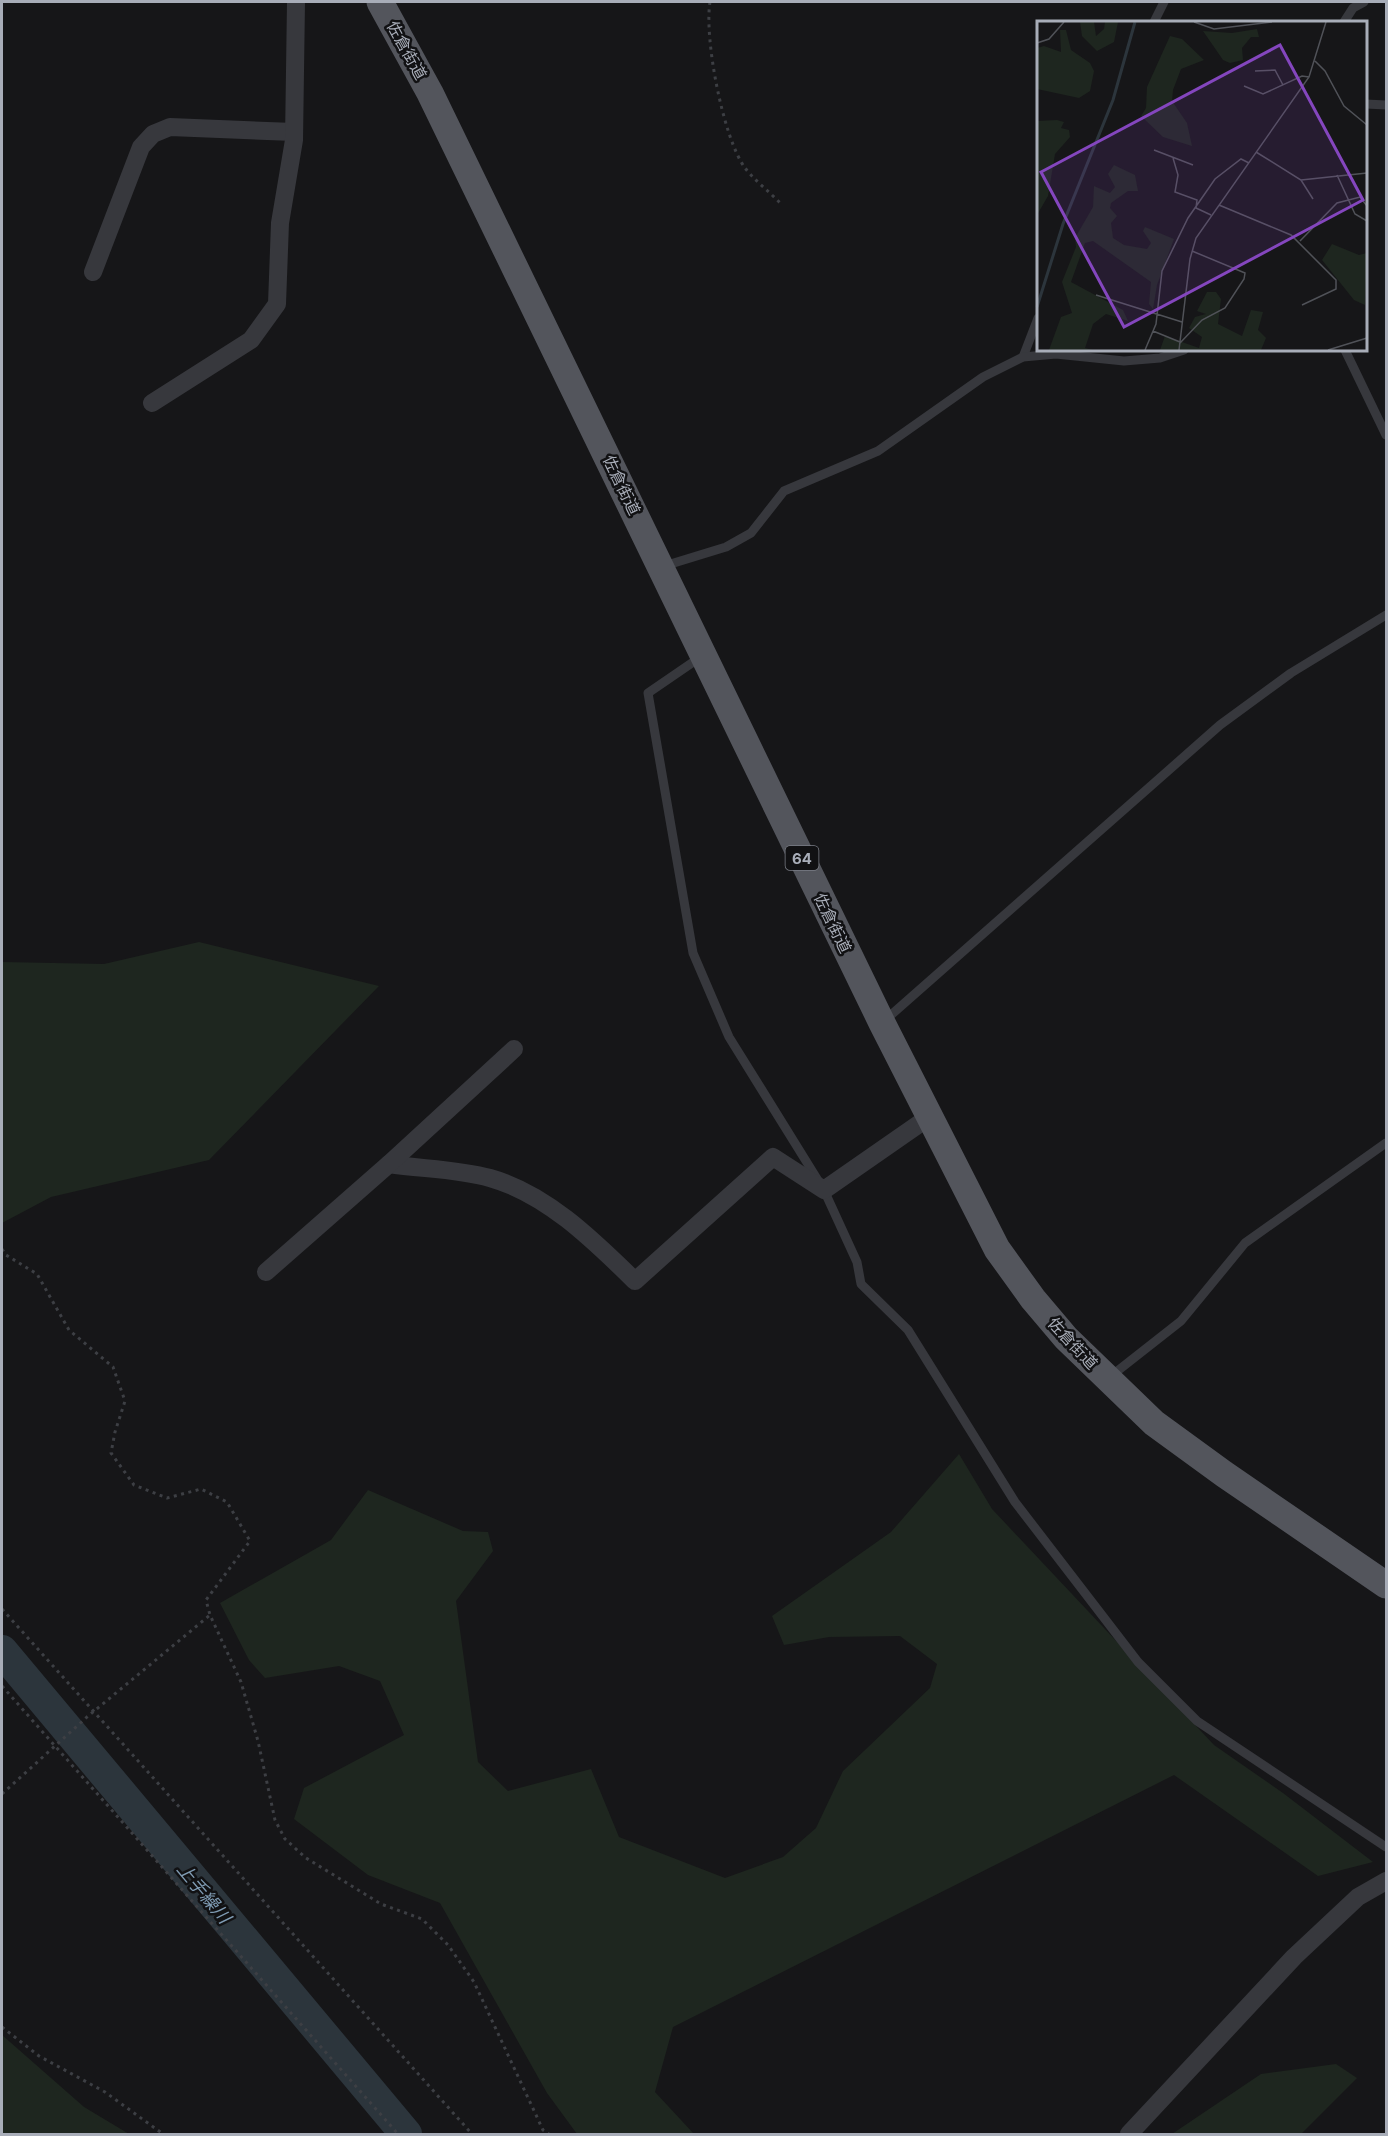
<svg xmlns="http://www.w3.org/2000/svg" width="1388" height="2136" viewBox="0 0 1388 2136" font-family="Inter,'Noto Sans JP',sans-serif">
  <rect width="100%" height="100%" fill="#161618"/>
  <!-- green -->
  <g fill="#1e261f">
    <path d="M199,942L379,986L209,1160L51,1197L2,1223V962L104,964Z"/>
    <path d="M959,1454L992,1509L1214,1745L1283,1793L1373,1862L1318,1876L1174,1775L673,2027L655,2092L694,2134H577L547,2093L440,1903L368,1875L294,1819L304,1788L404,1735L380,1681L339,1666L265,1678L249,1660L220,1603L331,1540L368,1490L463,1531L488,1532L493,1551L456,1601L478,1762L508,1791L591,1769L619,1837L725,1878L783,1857L816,1828L843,1771L930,1688L937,1664L900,1636L829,1637L784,1645L772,1616L891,1532Z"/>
    <path d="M2,2035L84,2107L129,2134H2Z"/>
    <path d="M1336,2064L1357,2078L1301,2134H1172L1261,2074Z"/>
  </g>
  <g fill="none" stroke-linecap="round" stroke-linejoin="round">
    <!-- river -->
    <path stroke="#2c353c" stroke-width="32" d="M2,1651L406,2134"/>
    <!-- path -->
    <g stroke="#3d3f44" stroke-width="3" stroke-dasharray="3 4.5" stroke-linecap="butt">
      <path d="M710,2C704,38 723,138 745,168C755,181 770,192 781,204"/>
      <path d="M2,1249L6,1255L37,1274L69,1330L113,1367L125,1401L115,1432L111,1453L134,1485L167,1498L201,1489L227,1502L250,1541L206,1600L210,1615L241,1682L258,1741L275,1820L285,1839L306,1858L381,1904L422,1919L448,1945L474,1982L543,2130L549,2134"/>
      <path d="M2,1609L472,2134"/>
      <path d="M2,1686L398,2134"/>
      <path d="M2,1794L87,1717L210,1615"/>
      <path d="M2,2027L39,2056L105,2092L163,2134"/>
    </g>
    <!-- lane -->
    <g stroke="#37383d" stroke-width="9">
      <path d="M1154,22L1164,2"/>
      <path d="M1344,22L1353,8L1364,2"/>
      <path d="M1366,104L1386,105"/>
      <path d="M1345,350L1386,435"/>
      <path d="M1023,357L1038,318"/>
      <path d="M664,566L726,547L751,533L784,491L878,451L983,377L1023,357L1056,354L1124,361L1160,358L1184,350"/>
      <path d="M702,656L648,693L693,953L729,1037L824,1190L857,1262L861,1284L908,1330L1015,1502L1138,1662L1197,1721L1386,1847"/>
      <path d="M883,1022L1220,725L1291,673L1386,615"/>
      <path d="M1111,1376L1181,1321L1245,1243L1386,1143"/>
    </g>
    <!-- street -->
    <g stroke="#37383d" stroke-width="18">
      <path d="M93,272L141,147L153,134L170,127L294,132"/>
      <path d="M152,403L251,340L277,304L280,223L294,140L296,2"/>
      <path d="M389,1164C422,1169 458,1169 490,1178C547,1194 594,1241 635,1281L773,1157L824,1190L929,1117"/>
      <path d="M266,1272L389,1164L514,1049"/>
      <path d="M1129,2134L1294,1957L1358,1897L1386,1881"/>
    </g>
    <!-- primary -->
    <path stroke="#53555c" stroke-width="27" d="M380,2L430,93L882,1023L997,1249L1033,1299L1066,1338L1154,1423L1224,1474L1386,1585"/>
  </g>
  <g text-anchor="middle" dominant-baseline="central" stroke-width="5" stroke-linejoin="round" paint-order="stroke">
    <!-- shield labels -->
    <rect fill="#111113" stroke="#7b7e86" stroke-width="1.5" x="785.5" y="846" width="33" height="24" rx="4.5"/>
    <g font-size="15" font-weight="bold" fill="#a8adb8">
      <text x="802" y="858">64</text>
    </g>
    <!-- street labels -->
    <g font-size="16" fill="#a8adb8" stroke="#111113">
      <text transform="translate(407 50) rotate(61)">佐倉街道</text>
      <text transform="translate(622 485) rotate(64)">佐倉街道</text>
      <text transform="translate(833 923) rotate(64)">佐倉街道</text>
      <text transform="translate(1073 1343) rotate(47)">佐倉街道</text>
    </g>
    <!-- water labels -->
    <g font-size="18" font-style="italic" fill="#7f9bb3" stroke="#111113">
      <text transform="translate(204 1893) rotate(50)">上手繰川</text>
    </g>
  </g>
  <!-- overview -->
  <g transform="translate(1037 21)">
    <rect width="330" height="330" fill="#161618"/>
    <path d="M43,1H57L59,15L67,8L68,1H81L77,21L60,30L45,15ZM220,8L222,16H214L205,27L206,39L193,42L186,39L166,10L195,12ZM23,9H29L34,29L53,42L57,50L53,70L42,77L0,68V27L7,25L24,31ZM133,15L145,18L167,39L144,48L136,69L135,80L150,102L155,125L126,116L104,95L109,87L110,66ZM20,99L27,101L24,107L32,109L33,116L18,133L11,175L0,194V100ZM77,144L98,154L101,170H91L74,182L73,187L80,195L74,202L76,217L87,224L110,228L114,222L106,210L108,206L137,218L120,264L116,288L112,283L114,261L56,220L48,222L34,261L86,289L91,300L69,293L56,303L48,327L56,329H12L24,296L35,292L25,261L39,226L38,217L56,186L57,165L73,172L78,166L71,153ZM295,223L322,234L330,232L328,284L317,279L285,239ZM170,271H179L184,278L181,303L205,315L214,289L226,291L221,309L229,317L224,329H123L128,315L162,327L165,316L152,307L158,296L169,293L160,290Z" fill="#1e261f"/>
    <path fill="none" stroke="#2c353c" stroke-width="3" d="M0,286L26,203L76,79L98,1"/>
    <path fill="none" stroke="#505258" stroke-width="1.5" d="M157,1L177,8L235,1M0,22L12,18L27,1M278,40L288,50L307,85L330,104M218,50L238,49L246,64M207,65L226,73L265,55L272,56M117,129L156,144M219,131L264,159L276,178M136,137L141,154L138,171L160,179L159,187L174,194M300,154L318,193L330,200M264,159L330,152M182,184L254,214L299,259V268L265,284M263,220L300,182L323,176L330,185M59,274L145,301M116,310L143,321M143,322L165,299L188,287L207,258L208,252L155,230M108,329L119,303L125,250L151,197L178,158L204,138L212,142M142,329L153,238L159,217L272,56L289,1M291,329L330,317"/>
    <path fill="#8446be" fill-opacity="0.15" stroke="#8446be" stroke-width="3" d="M243,24L326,179L87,306L4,151Z"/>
    <rect width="330" height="330" fill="none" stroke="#a8adb8" stroke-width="3"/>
  </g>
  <!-- border -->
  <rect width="1388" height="2136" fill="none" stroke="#a8adb8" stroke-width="6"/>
</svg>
